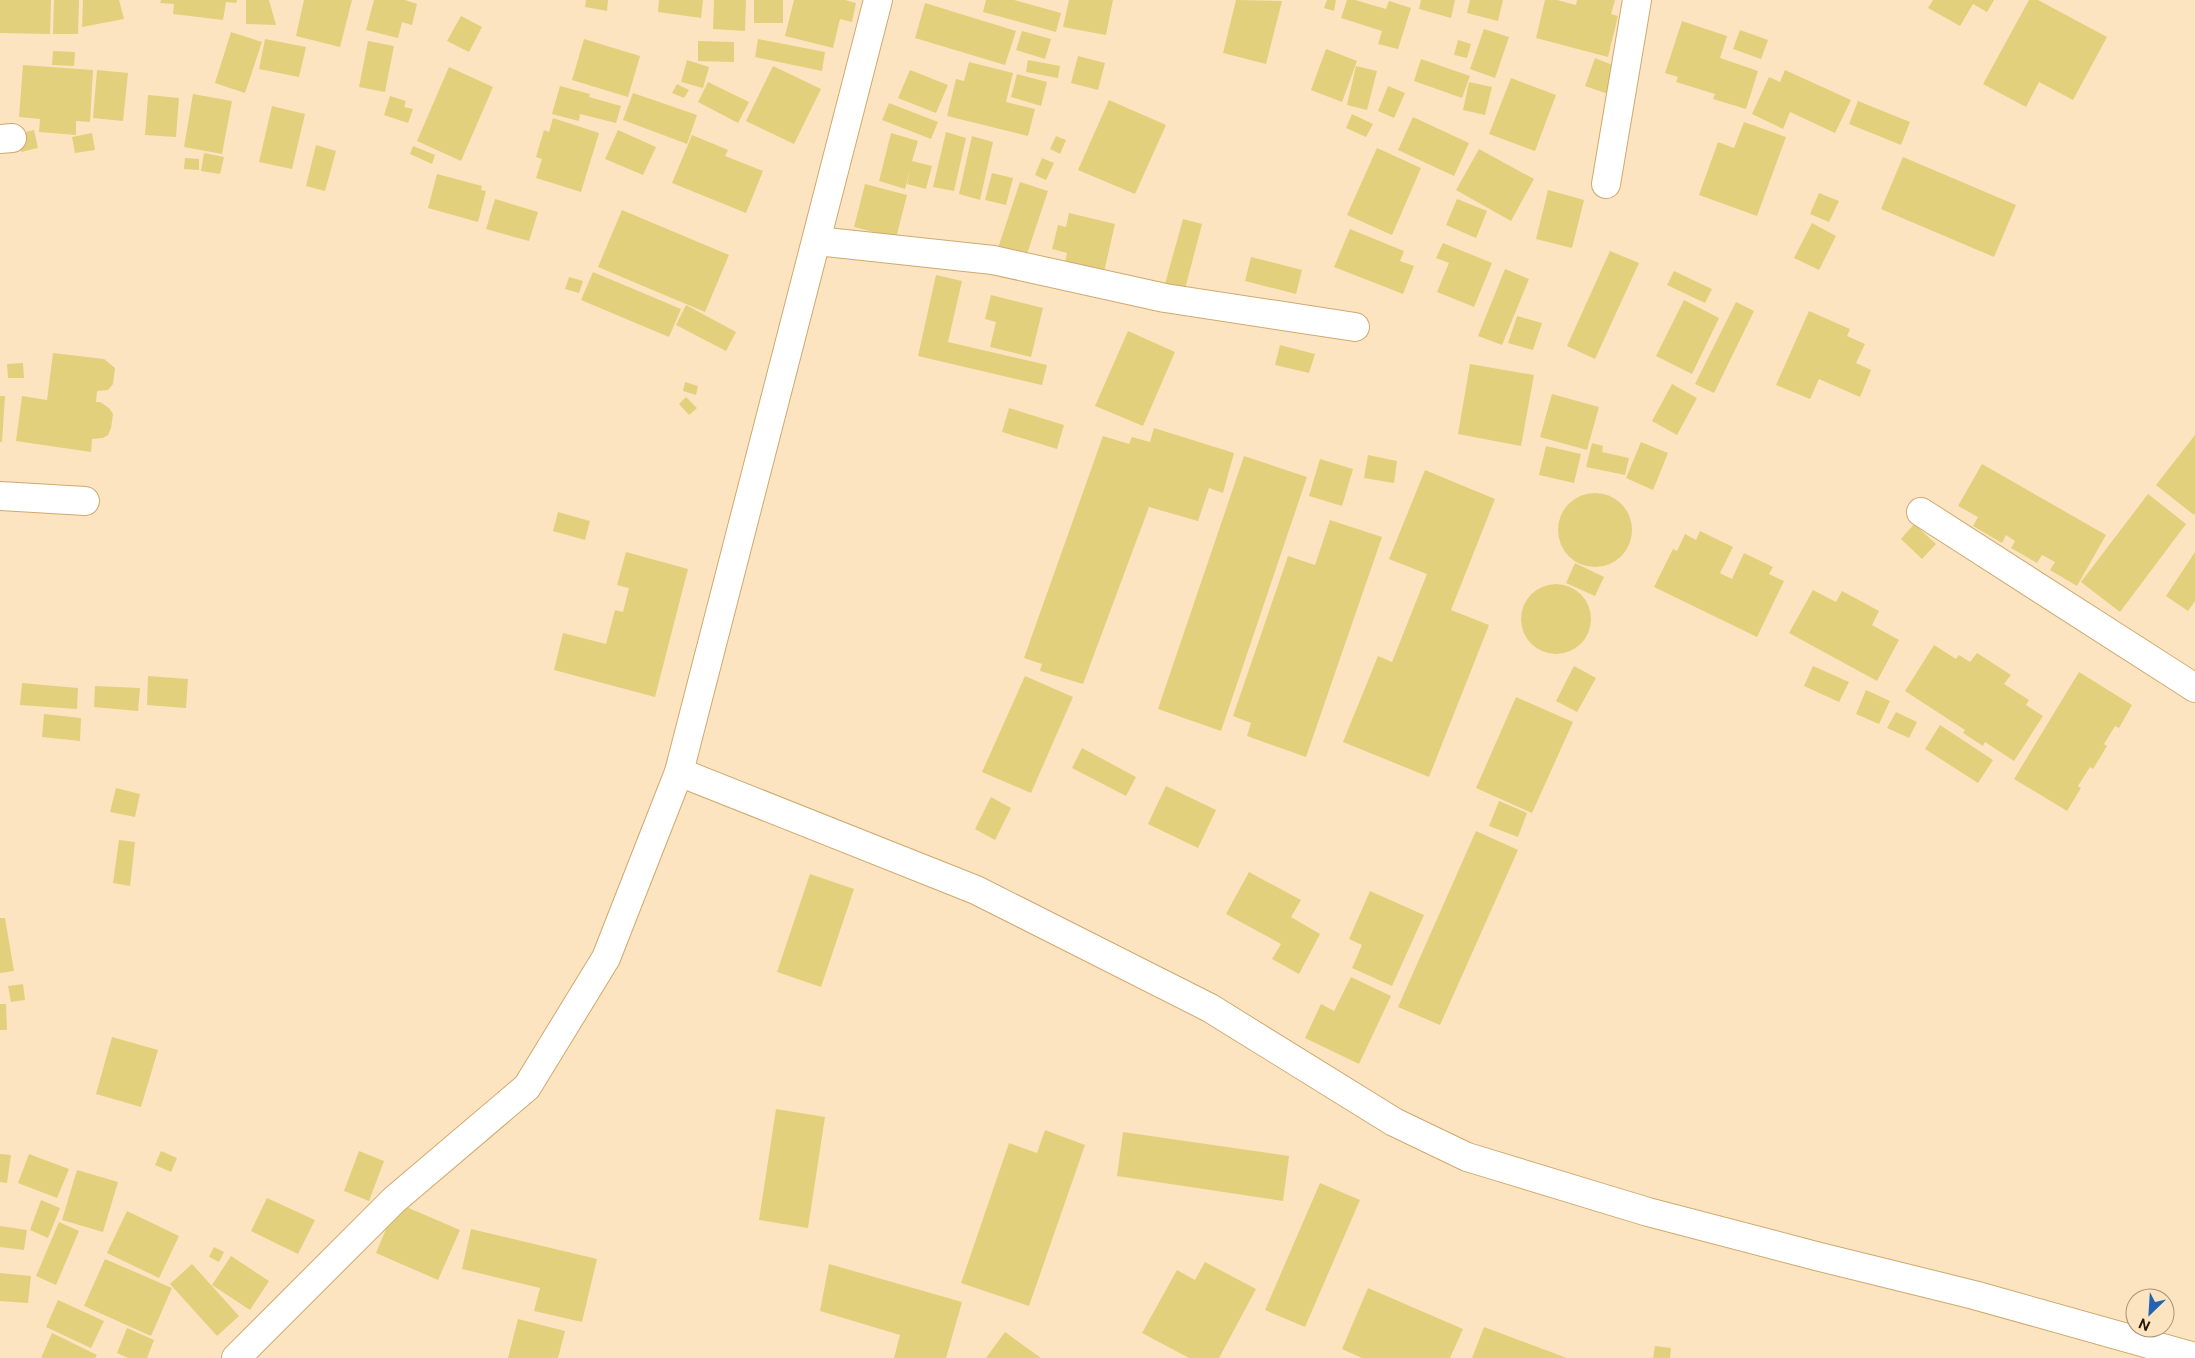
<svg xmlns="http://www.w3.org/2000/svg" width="2195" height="1358" viewBox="0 0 2195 1358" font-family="'Public Sans',sans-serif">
  <rect width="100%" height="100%" fill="#fce4c1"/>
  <!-- building -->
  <g fill="#e3d07c">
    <path d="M0,0H51L50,34L0,33Z"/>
    <path d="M54,0H79L78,34H53Z"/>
    <path d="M83,0H119L124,19L82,27Z"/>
    <path d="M161,0H237L236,3L226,2L223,20L173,14L174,4L160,3Z"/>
    <path d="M246,0H269L276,25L246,24Z"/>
    <path d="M304,0H352L340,47L296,36Z"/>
    <path d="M374,0H405L417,4L412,25L402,22L398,38L366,30Z"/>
    <path d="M586,0H608L607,11L585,7Z"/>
    <path d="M659,0H703L701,18L658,12Z"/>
    <path d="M714,0H746L745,31L713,29Z"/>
    <rect x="754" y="0" width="29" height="23"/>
    <path d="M794,0H845L856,3L852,22L840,19L833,48L785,36Z"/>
    <path d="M986,0H1014L1061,13L1056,32L983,12Z"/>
    <path d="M1069,0H1113L1106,35L1063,27Z"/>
    <path d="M1236,0L1282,1L1266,64L1223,53Z"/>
    <path d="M1327,0H1336L1334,11L1324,8Z"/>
    <path d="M1347,0H1355L1386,9L1389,1L1411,8L1398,49L1378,44L1382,31L1341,18Z"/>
    <path d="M1421,0H1455L1451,18L1419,9Z"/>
    <path d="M1470,0H1503L1498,21L1467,13Z"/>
    <path d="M1545,0H1557L1576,5L1577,0H1615L1611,14L1618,16L1608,57L1536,38Z"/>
    <path d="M1933,0H1994L1987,12L1973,4L1960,26L1928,8Z"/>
    <path d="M2029,0H2038L2107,37L2073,100L2039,82L2026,107L1983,84Z"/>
    <path d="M925,3L1016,31L1005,65L915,38Z"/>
    <path d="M461,16L482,27L469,52L447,41Z"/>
    <path d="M1682,21L1727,36L1720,58L1758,71L1746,109L1713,99L1715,94L1676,82L1678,77L1665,73Z"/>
    <path d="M1484,29L1509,37L1495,78L1470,69Z"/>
    <path d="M1740,30L1768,40L1761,59L1733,49Z"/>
    <path d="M1022,31L1051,39L1045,59L1016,50Z"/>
    <path d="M231,32L262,42L245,93L215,83Z"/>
    <path d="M265,39L306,47L299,77L259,69Z"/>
    <path d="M584,39L640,56L628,97L572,80Z"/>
    <path d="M758,39L825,52L822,71L755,57Z"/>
    <path d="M1458,40L1471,44L1467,58L1454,55Z"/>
    <path d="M368,41L394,46L385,92L359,87Z"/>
    <path d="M698,41L734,42V62L698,61Z"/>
    <path d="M1326,49L1357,61L1342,102L1311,90Z"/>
    <path d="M53,51L75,52L74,66L52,65Z"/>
    <path d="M1078,56L1105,63L1098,90L1071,83Z"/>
    <path d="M1595,58L1620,68L1611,95L1585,86Z"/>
    <path d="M1421,59L1470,76L1462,98L1414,81Z"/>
    <path d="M687,60L709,67L703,88L681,82Z"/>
    <path d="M1028,60L1060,66L1058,78L1026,72Z"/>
    <path d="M969,62L1013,73L1006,102L1035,109L1028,136L947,116L956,79L964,81Z"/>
    <path d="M23,65L93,70L90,122L76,121V135L39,132L40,119L19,117Z"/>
    <path d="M773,66L821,89L794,144L746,121Z"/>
    <path d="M1356,66L1377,71L1367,110L1347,105Z"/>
    <path d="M449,67L493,87L461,161L417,141Z"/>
    <path d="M97,70L128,73L123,121L93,118Z"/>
    <path d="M910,70L948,85L936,113L898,98Z"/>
    <path d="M1785,70L1851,100L1835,133L1790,112L1783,129L1752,114L1769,77L1780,82Z"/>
    <path d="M1017,74L1047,82L1041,106L1011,97Z"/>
    <path d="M1511,78L1556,95L1535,151L1489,134Z"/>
    <path d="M708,82L749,102L738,123L698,102Z"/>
    <path d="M1469,82L1492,87L1485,115L1463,110Z"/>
    <path d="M677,84L689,90L684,98L672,93Z"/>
    <path d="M560,86L590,94L589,97L621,106L616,123L580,114L579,121L552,114Z"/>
    <path d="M1388,86L1405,93L1394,118L1378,111Z"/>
    <path d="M633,93L697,115L687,144L623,120Z"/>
    <path d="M193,94L232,101L222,154L184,147Z"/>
    <path d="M148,95L179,98L176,137L145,135Z"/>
    <path d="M390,96L406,101L404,107L413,109L408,123L384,115Z"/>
    <path d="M1109,100L1166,125L1135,194L1078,170Z"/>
    <path d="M1858,101L1910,122L1901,145L1849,124Z"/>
    <path d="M889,103L938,122L931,139L882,120Z"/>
    <path d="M272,106L305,114L292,169L259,162Z"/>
    <path d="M1352,114L1373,124L1366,137L1346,128Z"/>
    <path d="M1413,117L1469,143L1454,176L1398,150Z"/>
    <path d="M553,118L599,133L581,192L536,178L542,159L536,157L544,130L549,132Z"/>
    <path d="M1744,122L1786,137L1757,216L1699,195L1718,142L1734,148Z"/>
    <path d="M34,130L38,148L21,152L17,134Z"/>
    <path d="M618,130L656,147L643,175L605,159Z"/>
    <path d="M946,132L966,138L954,191L933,187Z"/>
    <path d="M92,133L95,150L75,153L72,137Z"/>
    <path d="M891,133L918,141L912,161L932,166L926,189L907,184L910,170L905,189L879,181Z"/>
    <path d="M692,135L728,150L725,156L763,171L746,213L672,183Z"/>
    <path d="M972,136L993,142L980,200L959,194Z"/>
    <path d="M1056,136L1066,140L1060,154L1050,149Z"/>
    <path d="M316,145L336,151L325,191L306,186Z"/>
    <path d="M413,146L435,155L432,164L410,154Z"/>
    <path d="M1377,148L1421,168L1392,235L1347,215Z"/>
    <path d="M1479,149L1534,179L1511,221L1456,190Z"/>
    <path d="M204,153L224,157L220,174L201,171Z"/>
    <path d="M1903,157L2016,205L1994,257L1881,209Z"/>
    <path d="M185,158L199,159V170L184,169Z"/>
    <path d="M1042,158L1054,163L1046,180L1035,175Z"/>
    <path d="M992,173L1013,178L1006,205L985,200Z"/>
    <path d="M437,174L482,186L481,190L486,191L478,222L428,208Z"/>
    <path d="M1020,182L1048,191L1025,260L997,251Z"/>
    <path d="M865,184L907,195L896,238L854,227Z"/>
    <path d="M1548,190L1584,200L1572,248L1536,239Z"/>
    <path d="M1819,193L1839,201L1829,222L1810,214Z"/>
    <path d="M495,199L538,212L529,241L486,229Z"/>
    <path d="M1457,199L1487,211L1476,238L1446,225Z"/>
    <path d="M622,210L729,255L705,312L598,267Z"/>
    <path d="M1069,213L1115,224L1104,272L1065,263L1067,253L1052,249L1058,225L1066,227Z"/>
    <path d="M1183,219L1202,224L1185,289L1165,284Z"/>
    <path d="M1812,223L1836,236L1819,270L1794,258Z"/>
    <path d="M1350,229L1404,251L1400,261L1414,266L1403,294L1334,267Z"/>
    <path d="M1443,243L1492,263L1474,307L1437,292L1449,263L1436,258Z"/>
    <path d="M1610,251L1639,263L1595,359L1567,346Z"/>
    <path d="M1251,257L1302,270L1296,294L1245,281Z"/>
    <path d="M1505,269L1529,279L1502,345L1478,336Z"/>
    <path d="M1674,271L1712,289L1705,303L1667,285Z"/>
    <path d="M593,272L681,309L669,337L581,300Z"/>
    <path d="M936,275L962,281L948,342L1047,365L1042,385L918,356Z"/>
    <path d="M569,277L583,281L579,293L565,289Z"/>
    <path d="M991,295L1043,308L1031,357L990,347L996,322L985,319Z"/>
    <path d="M1684,300L1719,318L1692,374L1656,356Z"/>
    <path d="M1736,302L1754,311L1714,393L1695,384Z"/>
    <path d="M686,305L736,332L726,351L676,325Z"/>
    <path d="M1809,311L1850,329L1847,336L1865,344L1856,363L1871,370L1860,397L1819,379L1810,399L1776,385Z"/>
    <path d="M1517,316L1542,323L1533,350L1508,343Z"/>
    <path d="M1128,331L1175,352L1143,426L1095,406Z"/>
    <path d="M1280,345L1315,354L1309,373L1275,365Z"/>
    <path d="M53,353L104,359L115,368L113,384L108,390L97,391L96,402H100L109,408L113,414L111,428L108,435L103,438L92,439L91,452L16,441L22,396L47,400Z"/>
    <path d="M23,363L24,378H8L7,364Z"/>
    <path d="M1470,364L1534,375L1521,446L1458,434Z"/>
    <path d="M685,382L698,386L696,395L683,391Z"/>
    <path d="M1672,384L1697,398L1677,435L1652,421Z"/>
    <path d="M1552,394L1599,407L1587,450L1540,437Z"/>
    <path d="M0,396H5L2,442H0Z"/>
    <path d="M686,397L697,408L689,415L679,404Z"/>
    <path d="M1009,408L1064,425L1057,449L1002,432Z"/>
    <path d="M1154,428L1234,453L1223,493L1209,488L1198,521L1149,507L1083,684L1040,671L1042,664L1024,658L1103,436L1129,444L1132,437L1150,442Z"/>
    <path d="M2195,435V513L2194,515L2156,485Z"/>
    <path d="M1641,442L1668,453L1653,490L1626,478Z"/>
    <path d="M1592,443L1603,446L1602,452L1629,458L1625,475L1586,467Z"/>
    <path d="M1546,446L1581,454L1574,483L1539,475Z"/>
    <path d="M1368,455L1397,461L1394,483L1364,478Z"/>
    <path d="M1244,456L1307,477L1221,731L1158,709Z"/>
    <path d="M1320,459L1353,469L1342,506L1309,496Z"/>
    <path d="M1982,464L2106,535L2077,586L2050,570L2055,562L2042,555L2037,563L2011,548L2015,541L2006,535L2002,543L1973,526L1978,517L1958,506Z"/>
    <path d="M1425,470L1495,499L1451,610L1489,625L1429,777L1343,742L1378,656L1392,662L1427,574L1389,559Z"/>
    <circle cx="1595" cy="530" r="37"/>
    <path d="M2148,494L2186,524L2120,612L2081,582Z"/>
    <path d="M558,512L590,521L585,540L553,531Z"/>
    <path d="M1330,520L1382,537L1306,757L1247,736L1251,723L1233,716L1288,556L1315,565Z"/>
    <path d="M1914,524L1936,544L1922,559L1901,539Z"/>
    <path d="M1700,531L1733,547L1720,573L1732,579L1744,553L1773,567L1769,574L1784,581L1757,637L1654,587L1673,549L1677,551L1685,534L1696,540Z"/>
    <path d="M626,552L688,569L655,697L554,670L563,633L606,644L615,610L623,612L629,588L617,585Z"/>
    <path d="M2195,552V601L2188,611L2166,596Z"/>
    <path d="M1575,563L1604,577L1595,596L1566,583Z"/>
    <circle cx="1556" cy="619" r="35"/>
    <path d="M1813,590L1836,602L1842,591L1879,611L1872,625L1899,640L1877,681L1789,633Z"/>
    <path d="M1934,645L1956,659L1959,655L1970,662L1977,653L2011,675L2004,684L2029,700L2026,705L2043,716L2014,761L1985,742L1983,746L1963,733L1965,730L1905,691Z"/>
    <path d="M1574,666L1596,678L1577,712L1556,701Z"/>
    <path d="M1813,666L1849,682L1839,702L1804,686Z"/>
    <path d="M2079,672L2132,705L2119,728L2115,726L2104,744L2107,746L2093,769L2090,767L2078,786L2081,788L2067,811L2014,779Z"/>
    <path d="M148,676L188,679L186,708L147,705Z"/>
    <path d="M1025,676L1073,697L1031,793L982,772Z"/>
    <path d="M22,683L78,688L77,709L20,705Z"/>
    <path d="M95,686L140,688L138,711L94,707Z"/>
    <path d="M1866,690L1890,701L1879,724L1856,714Z"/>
    <path d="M1516,697L1573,722L1532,813L1476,788Z"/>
    <path d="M1896,712L1917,722L1909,738L1887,728Z"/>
    <path d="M44,714L81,718L80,741L42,737Z"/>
    <path d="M1940,725L1993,760L1978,783L1925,749Z"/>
    <path d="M1082,748L1136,777L1126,796L1072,768Z"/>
    <path d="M1166,786L1216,810L1198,848L1148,824Z"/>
    <path d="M116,788L140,794L135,817L110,812Z"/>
    <path d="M991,797L1011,808L995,840L975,829Z"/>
    <path d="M1499,801L1527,813L1518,837L1489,826Z"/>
    <path d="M1476,831L1518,850L1440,1025L1398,1007Z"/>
    <path d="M119,840L135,842L130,886L113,883Z"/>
    <path d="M1249,872L1301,900L1291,917L1320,934L1299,974L1272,959L1281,944L1226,914Z"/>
    <path d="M810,874L854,889L821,987L777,972Z"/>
    <path d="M1370,891L1424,915L1392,986L1352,968L1362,945L1349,939Z"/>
    <path d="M0,918H5L14,971L0,973Z"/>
    <path d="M1351,977L1391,996L1359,1064L1305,1038L1321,1004L1334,1011Z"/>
    <path d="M23,984L25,1000L11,1002L8,986Z"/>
    <path d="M0,1004H6L7,1030H0Z"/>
    <path d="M112,1037L158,1050L141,1107L96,1094Z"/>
    <path d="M776,1109L825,1117L808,1228L759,1220Z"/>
    <path d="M1045,1130L1085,1145L1029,1306L961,1283L1009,1143L1037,1153Z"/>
    <path d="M1123,1132L1289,1156L1283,1201L1117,1176Z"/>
    <path d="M161,1151L177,1158L171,1172L155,1165Z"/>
    <path d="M359,1151L384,1161L369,1201L344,1191Z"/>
    <path d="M0,1154L11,1155L7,1183L0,1182Z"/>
    <path d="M29,1154L69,1169L57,1198L18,1183Z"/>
    <path d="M77,1170L118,1182L103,1232L62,1220Z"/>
    <path d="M1320,1183L1360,1200L1305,1327L1265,1310Z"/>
    <path d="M267,1198L315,1220L298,1254L251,1231Z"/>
    <path d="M41,1200L60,1208L48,1238L30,1230Z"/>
    <path d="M397,1203L460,1230L438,1280L376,1253Z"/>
    <path d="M127,1211L179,1236L159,1278L107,1253Z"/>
    <path d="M59,1222L79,1231L56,1285L36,1276Z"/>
    <path d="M0,1226L27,1230L24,1250L0,1247Z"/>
    <path d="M471,1229L597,1259L582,1322L534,1311L540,1288L462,1269Z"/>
    <path d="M214,1247L224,1252L219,1262L209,1257Z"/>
    <path d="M231,1256L269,1281L250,1310L212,1285Z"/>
    <path d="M105,1259L172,1288L151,1336L84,1306Z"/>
    <path d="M1205,1262L1256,1289L1219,1358H1189L1142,1333L1177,1270L1195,1280Z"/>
    <path d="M192,1264L239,1316L217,1336L170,1284Z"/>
    <path d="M829,1264L962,1302L946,1358H894L900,1335L820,1311Z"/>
    <path d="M0,1273L31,1276L28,1303L0,1301Z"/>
    <path d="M1368,1288L1463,1329L1450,1358H1362L1342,1349Z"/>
    <path d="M58,1300L104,1321L91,1348L46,1327Z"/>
    <path d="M518,1319L565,1331L558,1358H508Z"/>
    <path d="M1484,1327L1567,1358H1472Z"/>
    <path d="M127,1328L154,1340L147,1358H128L117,1353Z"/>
    <path d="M1005,1332L1041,1358H986Z"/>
    <path d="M52,1333L97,1355L95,1358H41Z"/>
    <path d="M1655,1346L1671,1348L1670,1358H1653Z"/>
  </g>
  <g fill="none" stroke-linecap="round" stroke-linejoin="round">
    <!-- street casing -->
    <g stroke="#cfa96e" stroke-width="30">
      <g id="street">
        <path d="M0,139L12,138"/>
        <path d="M1606,184L1637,0"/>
        <path d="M817,241L993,260L1165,298L1355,327"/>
        <path d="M0,496L85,501"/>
        <path d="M1921,512L2195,688"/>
        <path d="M679,772L976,890L1210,1008L1394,1122L1467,1157L1648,1212L1816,1256L1974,1295L2195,1357"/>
        <path d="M236,1358L394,1200L527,1087L606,958L679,772L878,0"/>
      </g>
    </g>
    <!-- street -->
    <use href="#street" stroke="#fff" stroke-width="28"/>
  </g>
  <!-- north arrow -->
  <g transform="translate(2150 1313) rotate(205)"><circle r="24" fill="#fce4c1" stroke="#a69274"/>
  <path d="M0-4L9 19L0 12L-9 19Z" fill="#2462b4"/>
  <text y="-8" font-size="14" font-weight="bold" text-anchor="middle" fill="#251600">N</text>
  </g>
</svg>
